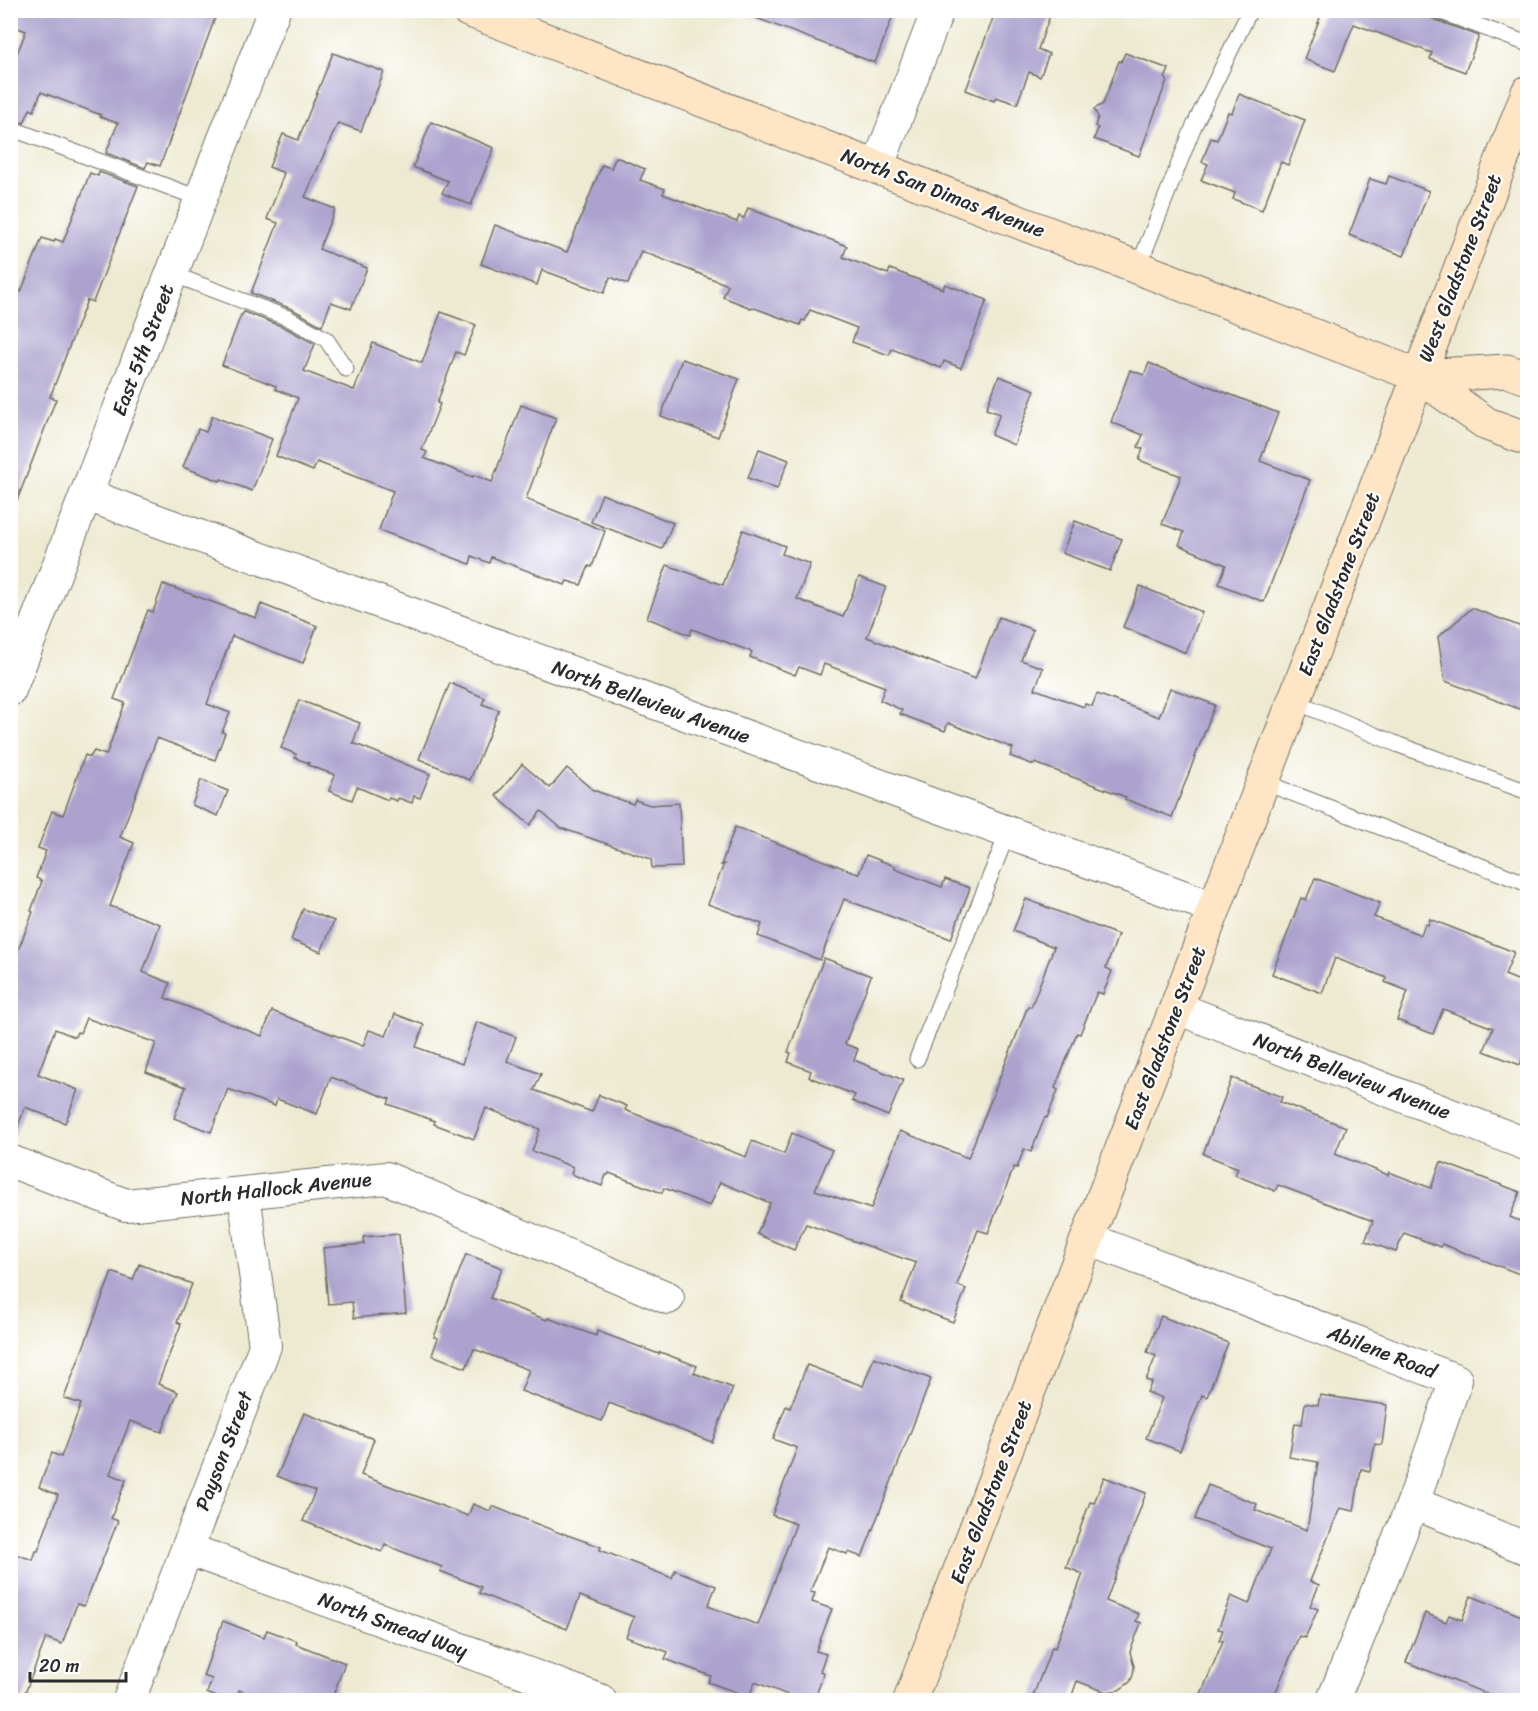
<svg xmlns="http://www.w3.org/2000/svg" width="1538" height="1711" viewBox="0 0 1538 1711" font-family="Sriracha,sans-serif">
  <rect width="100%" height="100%" fill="#fff"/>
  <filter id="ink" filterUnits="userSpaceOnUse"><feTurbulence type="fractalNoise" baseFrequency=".0167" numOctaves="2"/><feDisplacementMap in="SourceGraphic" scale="12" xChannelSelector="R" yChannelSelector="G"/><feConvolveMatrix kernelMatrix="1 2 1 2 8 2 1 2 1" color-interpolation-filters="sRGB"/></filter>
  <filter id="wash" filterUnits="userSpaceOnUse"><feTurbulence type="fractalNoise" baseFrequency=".008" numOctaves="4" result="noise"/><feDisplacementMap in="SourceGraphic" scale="24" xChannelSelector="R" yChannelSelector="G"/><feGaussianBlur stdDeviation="1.35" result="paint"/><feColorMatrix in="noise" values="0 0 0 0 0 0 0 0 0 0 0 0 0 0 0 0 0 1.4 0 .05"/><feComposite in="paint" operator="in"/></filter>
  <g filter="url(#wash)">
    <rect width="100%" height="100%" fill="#eeead2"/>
    <g id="blocks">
      <!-- building -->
      <g fill="#aba2ce">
        <path d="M10,10H218L160,166L148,162L145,168L106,153L118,123L100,117L101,115L41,92L34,111L30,109L24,123L10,119V72L26,31L10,25Z"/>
        <path d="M743,10H895L875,63L743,13Z"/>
        <path d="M996,10H1052L1038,49L1049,54L1040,77L1029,72L1017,104L996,97L994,101L966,90Z"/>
        <path d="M1323,10H1426L1428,16L1433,19L1479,36L1465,72L1430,59L1432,53L1354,24L1335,71L1304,59Z"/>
        <path d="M333,53L384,72L361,131L338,123L305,197L335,209L319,249L367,268L351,309L331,302L322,326L292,309L251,293L278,223L267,219L284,173L269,167L283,134L298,140Z"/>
        <path d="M1125,53L1169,69L1165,79L1167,80L1139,156L1094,139L1098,128L1095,126L1098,117L1094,109L1103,104L1119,61L1121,62Z"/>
        <path d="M1239,94L1305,120L1288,165L1281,162L1262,210L1233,199L1235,193L1201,180L1208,164L1202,162L1211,138L1217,140L1228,112L1232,113Z"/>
        <path d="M431,122L494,148L471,205L442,193L448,181L413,167Z"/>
        <path d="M616,157L645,169L640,180L665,189L663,194L737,222L739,216L744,218L748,208L847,246L843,257L888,274L890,269L943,289L945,284L987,300L961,368L944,361L941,368L892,349L889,355L852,342L857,328L810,310L805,321L802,320L800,325L752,307L751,308L723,297L728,285L641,251L628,284L610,277L604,293L542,270L537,285L481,264L495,225L567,252L602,165L611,168Z"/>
        <path d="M99,172L138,186L93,302L87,300L50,397L56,399L13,511L10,510V287L21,292L42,238L54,242L55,239L63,242L90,173L98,176Z"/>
        <path d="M1389,176L1429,191L1404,256L1349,235L1370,179L1386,184Z"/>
        <path d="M244,312L284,327L315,344L304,371L354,390L373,343L422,363L441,312L476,325L464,355L456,352L437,403L440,404L422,450L427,452L424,458L473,477L474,475L492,482L521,405L556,418L526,499L605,531L592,567L589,566L581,585L567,581L565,585L491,557L489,563L472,556L470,564L379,530L393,491L317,462L313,471L276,456L298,398L275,389L276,386L222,365L241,315H242Z"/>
        <path d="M682,359L739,379L718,437L661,416Z"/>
        <path d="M1149,363L1278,413L1260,461L1310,480L1264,602L1219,584L1226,565L1179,545L1184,532L1162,524L1181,476L1139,460L1143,449L1138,447L1143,435L1111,422L1130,370L1144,375Z"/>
        <path d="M999,376L1035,390L1014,445L991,435L1000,414L986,409Z"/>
        <path d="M212,416L272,439L252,491L221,479L220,481L183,467L198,429L206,432Z"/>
        <path d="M759,449L789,460L777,489L748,478Z"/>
        <path d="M602,494L673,523L662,549L591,522Z"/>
        <path d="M1075,521L1122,539L1110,571L1062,553Z"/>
        <path d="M743,530L785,546L782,554L810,564L797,599L843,617L859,577L886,587L867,637L975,679L999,617L1033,630L1021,660L1043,668L1035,689L1084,707L1085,704L1092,706L1097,694L1159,717L1170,688L1215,705L1172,817L1125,799L1126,797L1035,763L1034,765L1010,756L1013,748L948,723L945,731L900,714L902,710L880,700L885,687L824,664L820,675L799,667L795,675L750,657L752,652L692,629L690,635L647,618L667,565L723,585Z"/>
        <path d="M163,584L256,618L261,604L317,626L303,663L232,636L207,704L230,713L222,732L225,733L215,760L157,738L120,837L134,843L110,906L160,924L143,972L170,983L165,998L262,1036L272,1011L363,1046L369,1030L386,1036L395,1014L424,1025L416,1047L462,1064L477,1022L516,1037L507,1061L541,1074L534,1090L592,1112L599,1095L627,1106L625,1110L746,1157L752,1141L784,1154L792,1133L832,1150L815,1190L871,1209L900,1131L968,1158L1028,1006L1031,1007L1054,947L1013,931L1026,899L1118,935L1106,968L1112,971L1103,994L1097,992L1080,1034L1077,1033L1055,1088L1058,1090L1047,1118L1045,1117L1031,1152L1024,1149L1017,1168L1014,1167L988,1233L978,1230L957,1285L966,1289L953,1322L901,1302L916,1263L806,1224L794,1250L757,1234L770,1203L720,1182L710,1206L664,1188L662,1193L609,1173L608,1175H606L602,1186L571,1174L573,1167L532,1151L540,1129L486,1108L474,1139L434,1124L435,1121L388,1104L390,1099L331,1077L317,1114L277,1099L275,1106L228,1089L211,1132L174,1118L186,1087L146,1072L156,1043L86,1018L80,1033L77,1032L75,1037L55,1029L38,1074L78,1090L65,1123L25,1107L13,1140H10V971L33,912L31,911L42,881L36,878L46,851L38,848L52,811L63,815L85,755L90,757L94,751L106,755L125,703L114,699L148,610L153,612Z"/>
        <path d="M1140,586L1202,612L1186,653L1123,627Z"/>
        <path d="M1472,608L1527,629V712L1445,681L1438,637Z"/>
        <path d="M450,683L485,698L482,704L499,710L470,780L419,759Z"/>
        <path d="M299,700L360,723L353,743L430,774L420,798L414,796L412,803L398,798L397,801L389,798L388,800L357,787L352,800L329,791L335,775L308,765L309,763L295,758L296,754L281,748Z"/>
        <path d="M522,764L550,788L567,768L593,790L633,804L635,800L650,805L679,803L682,867L652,868L651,859L561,828L541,811L530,825L496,796Z"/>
        <path d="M201,780L228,791L218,816L192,805Z"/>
        <path d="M735,827L859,874L866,855L895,866V869L942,887L945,879L970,888L951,939L844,899L820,960L758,936L762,924L708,904L724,864L721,865Z"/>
        <path d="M1315,878L1380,903L1374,917L1421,935L1425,924L1428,925L1430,919L1514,952L1505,975L1527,984V1044L1520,1065L1484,1051L1493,1028L1443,1009L1433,1034L1397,1020L1408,991L1385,982L1387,978L1335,958L1322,993L1272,974L1301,898L1306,900Z"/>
        <path d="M303,909L334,921L321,952L291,940Z"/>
        <path d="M824,958L871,976L845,1044L858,1049L854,1060L903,1080L888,1116L852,1101L855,1095L809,1077L811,1071L788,1062L791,1053L788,1052Z"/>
        <path d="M1232,1078L1282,1097L1280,1102L1346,1127L1335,1154L1388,1175L1389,1172L1431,1188L1441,1162L1520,1192L1510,1217L1527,1224V1277L1442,1244L1441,1247L1404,1233L1396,1252L1365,1241L1373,1221L1278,1185L1275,1191L1235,1175L1238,1168L1203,1154Z"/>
        <path d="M399,1234L406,1313L354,1318L352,1302L328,1304L323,1248L364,1244L363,1237Z"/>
        <path d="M466,1254L502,1268L490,1298L547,1320L548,1318L596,1336L597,1331L659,1354L660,1352L697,1366L694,1373L733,1388L712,1442L609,1403L602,1421L521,1391L529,1370L474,1349L466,1368L432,1355L438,1338L434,1337Z"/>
        <path d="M139,1264L192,1284L177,1322L181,1324L158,1384L178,1392L162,1432L130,1421L110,1474L126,1480L111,1518L118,1521L84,1606L77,1604L62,1644L46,1638L22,1701H10V1552L33,1560L36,1551H38L58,1495L39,1487L52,1453L61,1457L81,1404L64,1398L112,1272L133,1280Z"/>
        <path d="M1161,1316L1228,1343L1207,1397L1202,1395L1180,1451L1146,1438L1162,1398L1147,1392L1152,1382L1146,1380L1156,1356L1147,1352Z"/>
        <path d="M874,1357L931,1379L862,1557L848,1552L847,1554L828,1547L810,1592L815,1593L812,1602L832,1609L816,1651L826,1654L820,1671L824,1673L814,1701H803L755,1682L749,1697L708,1682L711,1676L665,1659L668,1652L626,1637L634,1617L580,1596L567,1629L479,1593L481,1587L440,1571L442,1567L385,1545L382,1552L303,1521L315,1491L277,1476L304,1413L374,1439L361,1475L468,1516L473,1504L490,1511L492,1506L562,1534V1533L601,1547L600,1550L672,1578L675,1570L716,1586L708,1606L758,1625L796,1524L772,1515L797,1448L773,1439L786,1406L790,1408L807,1365L863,1386Z"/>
        <path d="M1320,1395L1387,1405L1382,1445L1375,1444L1370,1471L1361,1469L1354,1511L1340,1508L1310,1581L1319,1585L1310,1606L1318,1609L1305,1638L1299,1636L1272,1701H1198L1223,1641L1219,1640L1223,1630L1218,1629L1231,1596L1249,1604L1271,1549L1195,1519L1208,1485L1257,1504L1255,1510L1307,1530L1318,1462L1289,1457L1295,1423L1302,1424L1305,1403L1318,1405Z"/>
        <path d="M1104,1477L1146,1493L1106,1601L1139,1614L1136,1621L1141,1623L1130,1652L1134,1666L1133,1675L1130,1682L1119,1690L1106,1692L1077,1681L1070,1701H1031L1052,1647L1055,1648L1083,1574L1066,1567L1090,1502L1094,1503Z"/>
        <path d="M1471,1596L1527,1618V1701H1505L1406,1662L1425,1613L1446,1622L1449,1615L1462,1620Z"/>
        <path d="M223,1621L264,1637L267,1630L297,1641L296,1644L345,1663L331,1701H268L239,1690L235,1701H226L207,1693L212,1679L203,1676Z"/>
      </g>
    </g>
  </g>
  <g filter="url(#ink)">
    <use href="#blocks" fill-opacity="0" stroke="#6f6e65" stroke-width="1.5"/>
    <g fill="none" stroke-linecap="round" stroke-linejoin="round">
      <!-- lane casing -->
      <g stroke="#6f6e65" stroke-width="17">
        <g id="lane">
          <path d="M1436,10L1528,44"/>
          <path d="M10,128L201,199"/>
          <path d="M1138,268L1193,128L1250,10"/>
          <path d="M172,274L288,318L326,339L346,369"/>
          <path d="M1294,701L1399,745L1528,792"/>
          <path d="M1263,782L1528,884"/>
          <path d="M917,1059L1008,832"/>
        </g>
      </g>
      <!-- street casing -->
      <g stroke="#6f6e65" stroke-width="34">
        <g id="street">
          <path d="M877,168L938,10"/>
          <path d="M87,495L1215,908"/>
          <path d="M10,690L274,10"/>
          <path d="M1177,1008L1528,1145"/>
          <path d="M10,1161L126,1205L386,1178L668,1298"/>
          <path d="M1088,1239L1456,1380L1413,1503L1333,1700"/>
          <path d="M1413,1503L1528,1549"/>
          <path d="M187,1549L600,1700"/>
          <path d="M129,1700L265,1346L244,1194"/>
        </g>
      </g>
      <!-- secondary casing -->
      <g stroke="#6f6e65" stroke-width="35">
        <g id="secondary">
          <path d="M468,10L1419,376L1487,424L1528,439"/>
          <path d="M1419,376L1507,371L1528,378"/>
          <path d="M910,1700L1528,92"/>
        </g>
      </g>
      <!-- lane -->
      <use href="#lane" stroke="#fff" stroke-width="15"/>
      <!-- street -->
      <use href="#street" stroke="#fff" stroke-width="32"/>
      <!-- secondary -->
      <use href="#secondary" stroke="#fde5c5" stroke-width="33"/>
    </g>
  </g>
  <g text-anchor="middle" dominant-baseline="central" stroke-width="4.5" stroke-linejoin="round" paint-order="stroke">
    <!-- street labels -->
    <g font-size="20" fill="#2b2b2b" stroke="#fff">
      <text transform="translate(943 193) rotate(21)">North San Dimas Avenue</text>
      <text transform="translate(1460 268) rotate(-69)">West Gladstone Street</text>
      <text transform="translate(143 350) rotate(-69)">East 5th Street</text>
      <text transform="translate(1339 584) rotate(-69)">East Gladstone Street</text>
      <text transform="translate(651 702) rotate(20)">North Belleview Avenue</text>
      <text transform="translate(1165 1038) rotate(-69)">East Gladstone Street</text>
      <text transform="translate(1352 1076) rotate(21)">North Belleview Avenue</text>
      <text transform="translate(276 1189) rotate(-6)">North Hallock Avenue</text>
      <text transform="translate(1382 1352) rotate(21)">Abilene Road</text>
      <text transform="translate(224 1451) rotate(-69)">Payson Street</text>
      <text transform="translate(991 1492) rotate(-69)">East Gladstone Street</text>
      <text transform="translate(393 1625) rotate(20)">North Smead Way</text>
    </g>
  </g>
  <!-- margin -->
  <rect width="1538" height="1711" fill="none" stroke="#fff" stroke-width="36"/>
  <!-- scale -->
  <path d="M30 1672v9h96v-9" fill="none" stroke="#2b2b2b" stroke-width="3"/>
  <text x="39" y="1672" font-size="18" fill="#2b2b2b" stroke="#ffffff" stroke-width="4.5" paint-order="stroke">20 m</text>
</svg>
